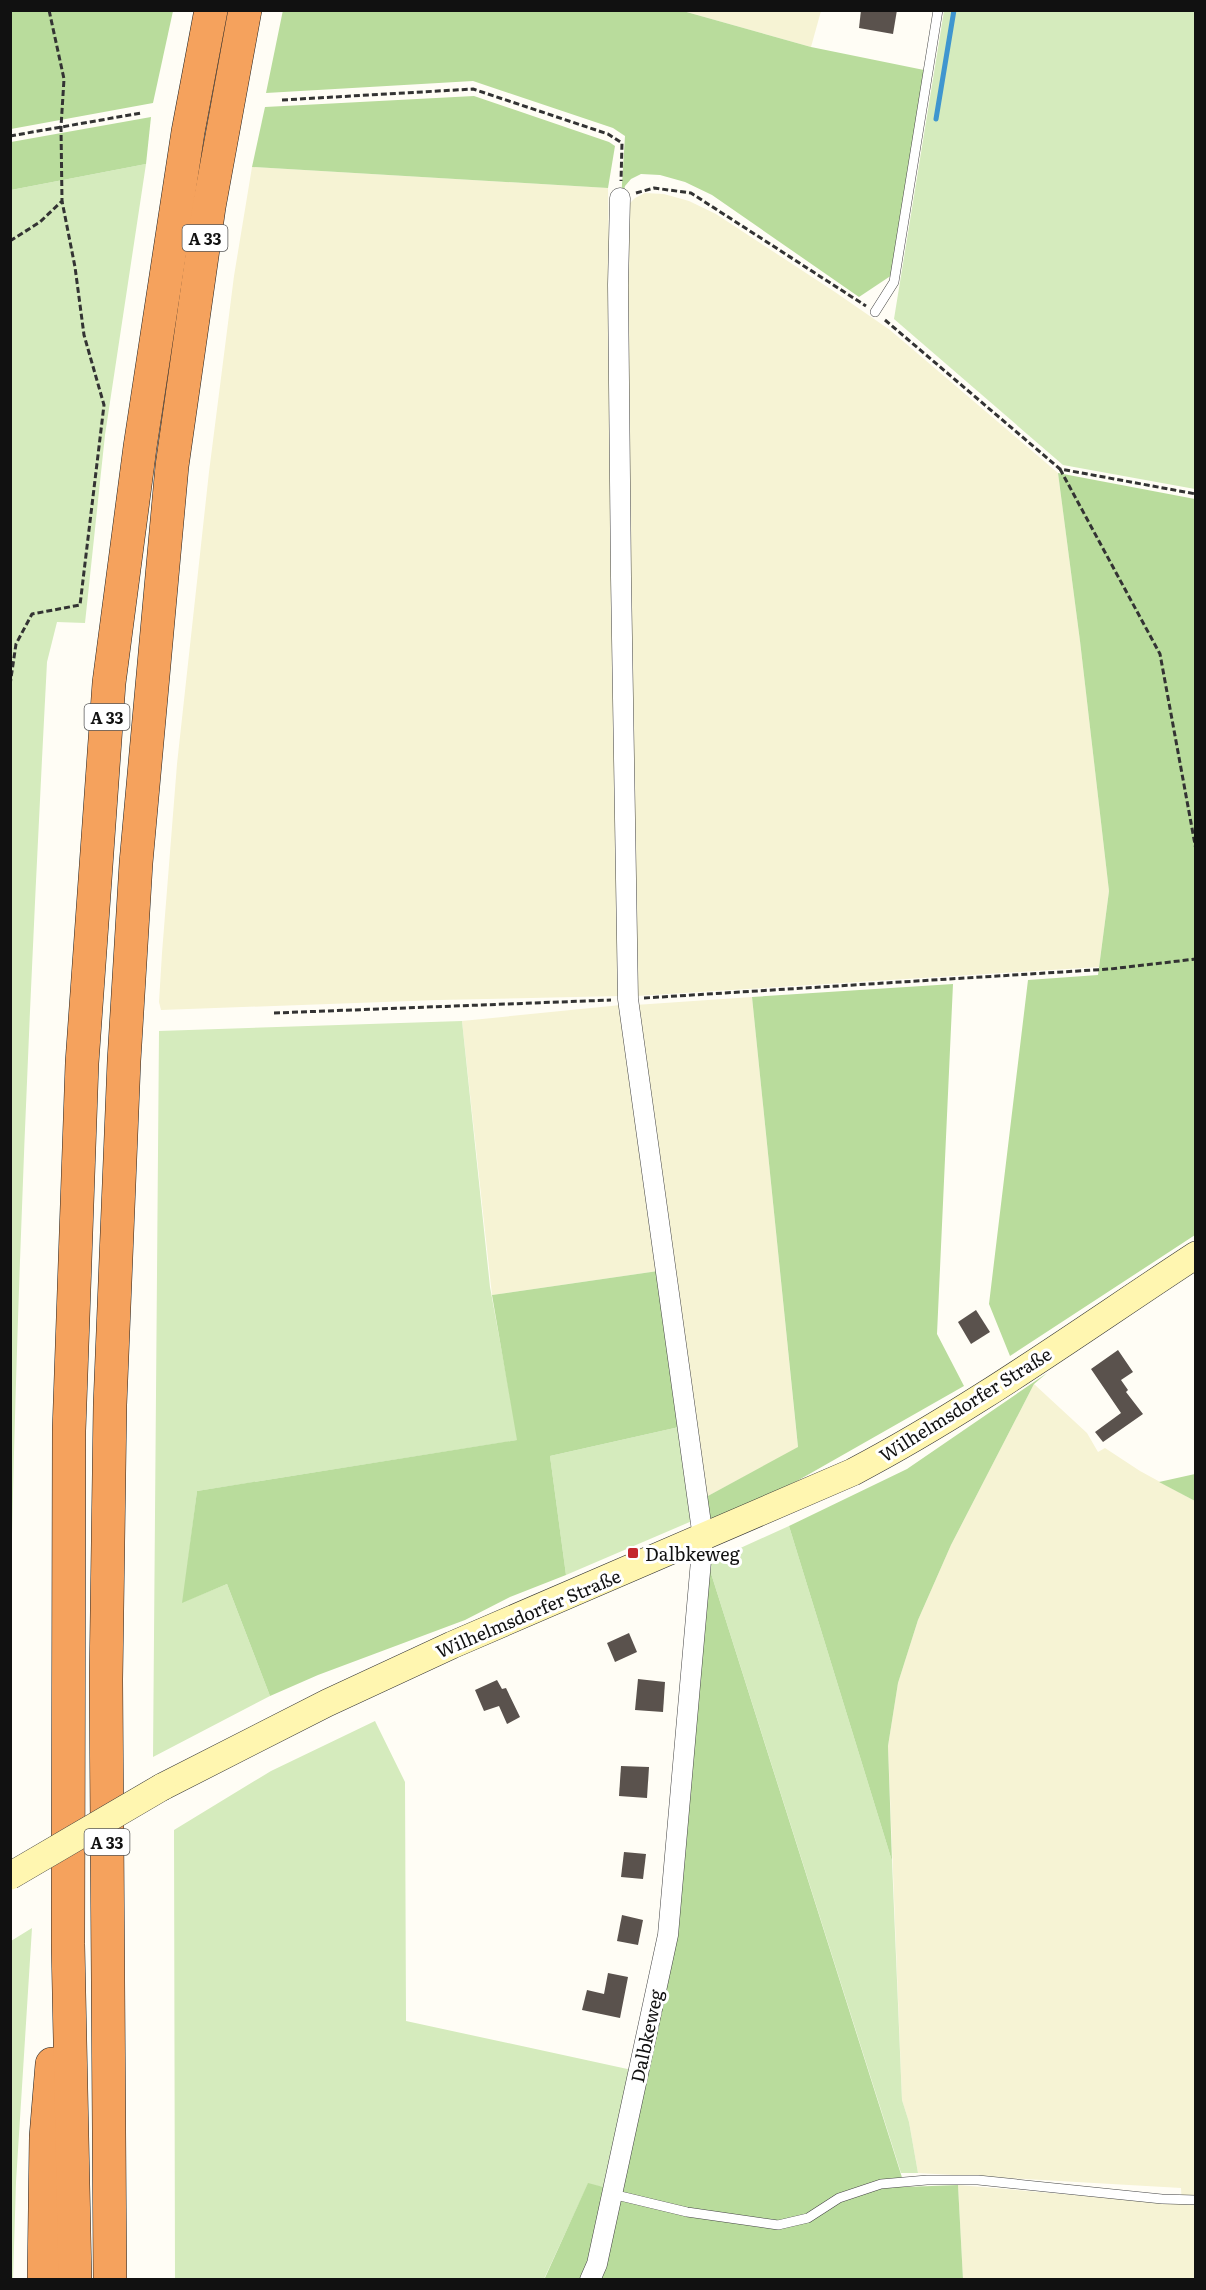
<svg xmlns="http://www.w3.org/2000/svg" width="1206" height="2290" viewBox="0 0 1206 2290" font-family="Literata,serif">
  <rect width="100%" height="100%" fill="#fffdf5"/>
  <!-- farmland -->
  <g fill="#f6f3d4">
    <path d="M683,11H821L811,47Z"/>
    <path d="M252,167L608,188L621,996L438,1000L161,1010L159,1002L162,953L177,764L209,472L234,276Z"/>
    <path d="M645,193L664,194L689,201L716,214L835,292L890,330L1058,473L1080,641L1109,891L1099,967L636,996L625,219L629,204L635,198Z"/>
    <path d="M752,997L798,1448L706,1497L635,1005Z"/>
    <path d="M621,1005L658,1271L492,1295L462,1021Z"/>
    <path d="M1034,1384L1087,1433L1098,1452L1105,1448L1140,1471L1195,1501V2279H963L958,2185L1182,2204L1181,2188L918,2173L909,2122L902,2100L888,1746L898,1683L918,1620L951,1545Z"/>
  </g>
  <!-- green -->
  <g fill="#d5ebbd">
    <path d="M944,11H1195V489L1063,465L894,319Z"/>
    <path d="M146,164L105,435L85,623L57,622L47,662C31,969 17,1276 11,1583V190Z"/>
    <path d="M462,1021L490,1287L518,1440L197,1491L183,1602L227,1584L270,1696L153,1757L159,1031Z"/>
    <path d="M679,1427L692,1521L566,1575L550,1456Z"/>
    <path d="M789,1526L892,1861L902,2100L909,2122L918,2173H901L709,1567L714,1560Z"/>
    <path d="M375,1721L405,1782L406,2021L632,2070L607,2188L588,2184L544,2279H175L174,1830L271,1771Z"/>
    <path d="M32,1928L16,2182L13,2279H11V1941Z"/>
  </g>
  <!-- forest -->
  <g fill="#b9dc9c">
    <path d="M11,10L173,11L153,103L11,129Z"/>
    <path d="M283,10L683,11L811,47L924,70L892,275L859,297L712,195L685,182L660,175L641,174L631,179L625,186L621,200L625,136L613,128L473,81L266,93Z"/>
    <path d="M474,96L609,142L615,146L608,188L252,167L265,107Z"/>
    <path d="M151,117L146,164L11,190V142Z"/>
    <path d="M1058,473L1195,499V1235L1010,1356L989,1304L1028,980L1098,975L1109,891L1080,641Z"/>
    <path d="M953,984L937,1334L964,1386L797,1481L709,1523L706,1497L798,1447L752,997Z"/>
    <path d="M658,1271L679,1427L550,1456L566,1575L510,1597L465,1620L318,1675L270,1696L227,1584L182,1603L197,1491L517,1440L492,1295Z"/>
    <path d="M1047,1373L1034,1384L951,1545L918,1620L898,1683L888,1746L892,1861L789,1526L907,1469Z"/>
    <path d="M1195,1474V1501L1159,1482Z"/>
    <path d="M709,1567L905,2187L958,2185L963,2279L600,2280L676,1935Z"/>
    <path d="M588,2183L607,2188L591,2258L582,2279L544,2280Z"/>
  </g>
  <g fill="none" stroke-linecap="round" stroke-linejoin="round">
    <!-- stream -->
    <path stroke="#3f96cf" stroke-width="5" d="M936,119L954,10"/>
  </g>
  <!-- building -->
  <g fill="#5a524d">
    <path d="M861,10H897L893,34L859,28Z"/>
    <path d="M976,1310L990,1332L971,1344L958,1322Z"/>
    <path d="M1118,1350L1133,1372L1121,1380L1128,1390L1126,1392L1143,1414L1103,1442L1095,1432L1121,1413L1091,1369Z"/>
    <path d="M629,1633L637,1652L615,1662L607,1643Z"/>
    <path d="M638,1679L665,1682L663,1712L635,1710Z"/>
    <path d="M497,1680L502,1689L506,1688L520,1717L507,1724L499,1706L484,1711L475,1690Z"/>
    <path d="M621,1766L649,1767L647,1798L619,1796Z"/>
    <path d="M624,1852L646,1854L643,1879L621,1877Z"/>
    <path d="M622,1915L643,1920L638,1945L617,1941Z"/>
    <path d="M608,1973L628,1977L620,2018L582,2010L587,1990L604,1994Z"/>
  </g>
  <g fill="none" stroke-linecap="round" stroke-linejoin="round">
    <!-- lane casing -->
    <g stroke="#444" stroke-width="10">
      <g id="lane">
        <path d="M875,312L894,282L938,10"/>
        <path d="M612,2194L687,2212L778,2225L808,2218L839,2198L881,2184L927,2180H978L1162,2199L1196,2200"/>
      </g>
    </g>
    <!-- street casing -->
    <g stroke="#444" stroke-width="21">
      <path id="street" d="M590,2280L597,2264L668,1935L703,1538L628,999L621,577L618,285L620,198"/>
    </g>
    <!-- secondary casing -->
    <g stroke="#333" stroke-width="28">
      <path id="secondary" d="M162,1787L327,1703L452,1645L853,1472C973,1409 1083,1329 1196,1255"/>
    </g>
    <!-- highway casing -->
    <g stroke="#222" stroke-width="34">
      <g id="highway">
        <path d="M44,2280L46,2137L52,2064"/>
        <path d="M75,2280L68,1944L69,1431L82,1063L109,683L140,447L188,132L211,10"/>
        <path d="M110,2280L106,1680L110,1405L124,1061L136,863L172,466L209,207L245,10"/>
      </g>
    </g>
    <!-- path -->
    <g stroke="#333" stroke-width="3" stroke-dasharray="6 3" stroke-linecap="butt">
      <path d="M282,100L473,89L608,134L622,143L621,181"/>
      <path d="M10,136L141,113"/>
      <path d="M636,193L654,188L691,193L866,306"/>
      <path d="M10,241L40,222L62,201L61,127L64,79L49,10"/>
      <path d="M885,320L1060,469L1196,494"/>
      <path d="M1060,469L1160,654L1196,850"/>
      <path d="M10,685L16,644L32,614L80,605L104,405L84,335L75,267L62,201"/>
      <path d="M644,998L1110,969L1196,959"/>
      <path d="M274,1013L611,1000"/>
    </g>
    <!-- lane -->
    <use href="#lane" stroke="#fff" stroke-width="9"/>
    <!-- street -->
    <use href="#street" stroke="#fff" stroke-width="20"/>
    <!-- secondary -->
    <use href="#secondary" stroke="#fff6b0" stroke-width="27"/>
    <!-- highway -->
    <use href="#highway" stroke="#f5a25d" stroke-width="33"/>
    <!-- secondary-bridge casing -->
    <g stroke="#333" stroke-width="28" stroke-linecap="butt">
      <path id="secondary-bridge" d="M10,1876L162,1787"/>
    </g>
    <!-- secondary-bridge -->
    <use href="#secondary-bridge" stroke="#fff6b0" stroke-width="27"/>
  </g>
  <!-- markers -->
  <rect fill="#c4262e" stroke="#fff" stroke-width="2" x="627" y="1547" width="12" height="12" rx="3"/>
  <g text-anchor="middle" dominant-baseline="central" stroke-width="6" stroke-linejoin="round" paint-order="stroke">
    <!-- shield labels -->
    <g fill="#fff" stroke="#585858" stroke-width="1.5">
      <rect x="182.5" y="225" width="45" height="26" rx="4.5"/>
      <rect x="84.5" y="704" width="45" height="26" rx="4.5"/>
      <rect x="84.5" y="1829" width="45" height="26" rx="4.5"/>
    </g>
    <g font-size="16" font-weight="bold" fill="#111">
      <text x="205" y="238">A 33</text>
      <text x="107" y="717">A 33</text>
      <text x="107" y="1842">A 33</text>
    </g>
    <!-- street labels -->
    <g font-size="18" fill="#111" stroke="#fff">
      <text transform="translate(965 1404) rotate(-32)">Wilhelmsdorfer Straße</text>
      <text transform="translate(528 1613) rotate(-23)">Wilhelmsdorfer Straße</text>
      <text transform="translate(646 2036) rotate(-78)">Dalbkeweg</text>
    </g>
    <!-- poi labels -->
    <g font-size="18" fill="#111" stroke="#fff" text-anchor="start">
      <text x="645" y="1553">Dalbkeweg</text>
    </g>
  </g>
  <!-- border -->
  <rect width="1206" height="2290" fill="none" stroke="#111111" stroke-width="24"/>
</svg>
